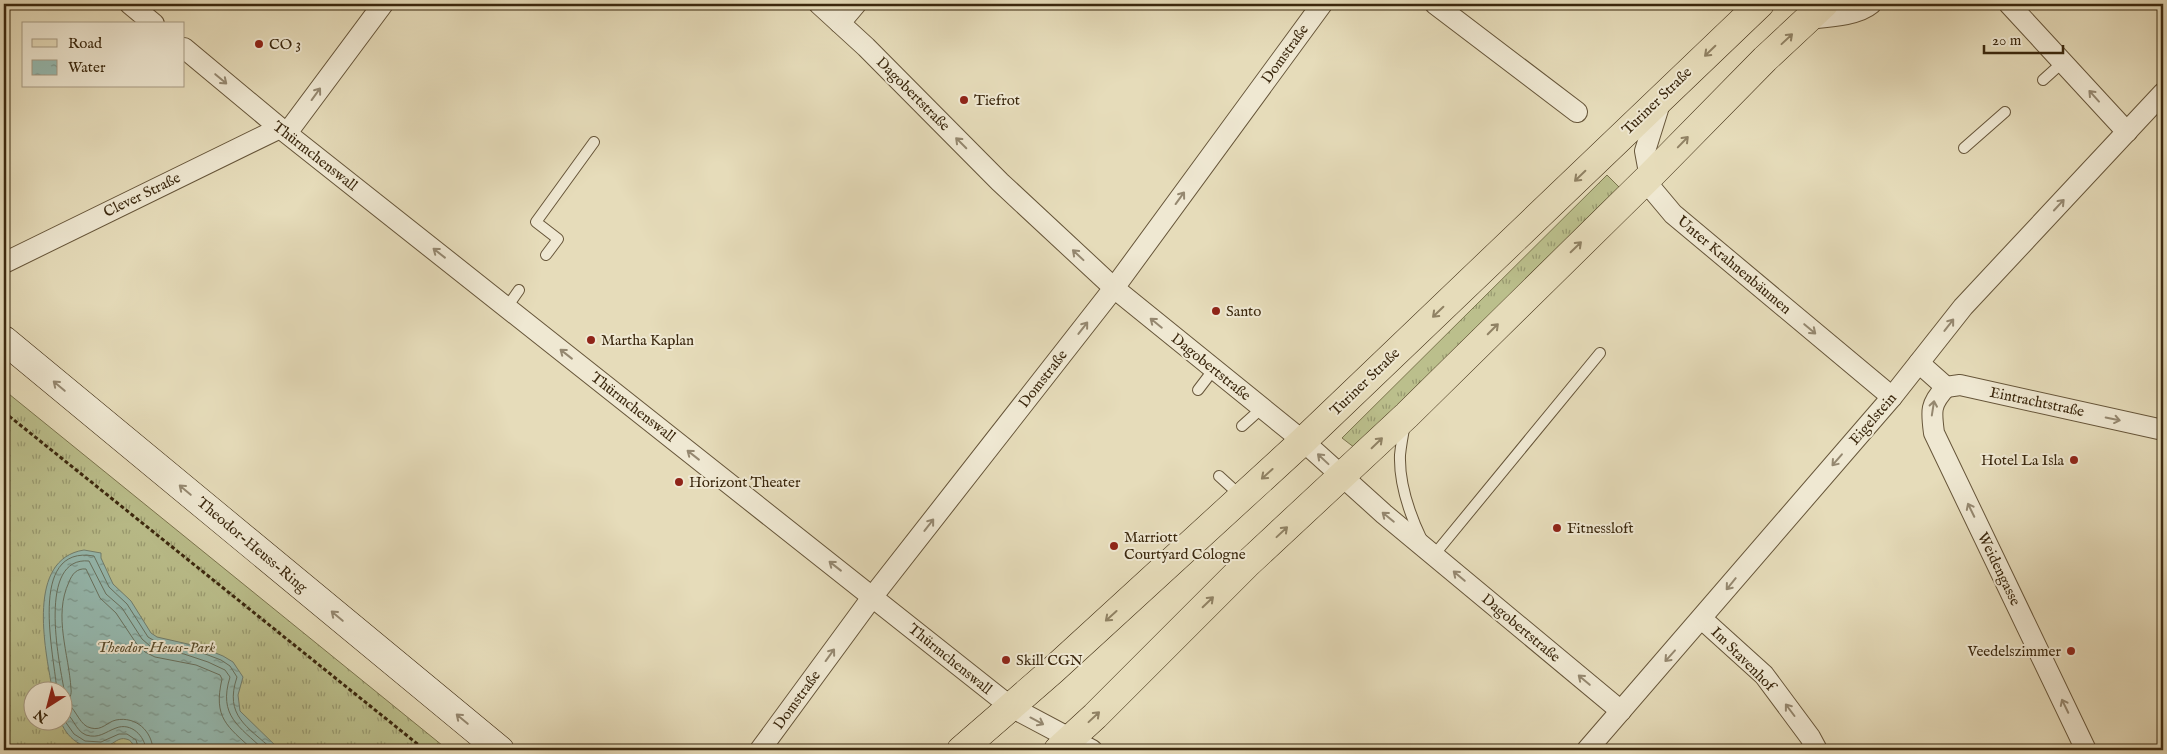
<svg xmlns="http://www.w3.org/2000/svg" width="2167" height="754" viewBox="0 0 2167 754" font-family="'IM FELL English',serif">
  <defs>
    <pattern id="grass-tufts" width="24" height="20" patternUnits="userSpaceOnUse" patternTransform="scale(1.25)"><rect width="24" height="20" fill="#bbbf8c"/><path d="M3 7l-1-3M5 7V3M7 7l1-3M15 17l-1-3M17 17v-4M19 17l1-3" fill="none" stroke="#999b71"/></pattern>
    <pattern id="water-ripples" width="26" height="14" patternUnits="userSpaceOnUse" patternTransform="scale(1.25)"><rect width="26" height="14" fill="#96bbb2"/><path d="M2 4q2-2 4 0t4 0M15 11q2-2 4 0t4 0" fill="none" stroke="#7c988f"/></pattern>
  </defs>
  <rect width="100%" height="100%" fill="#e6dcba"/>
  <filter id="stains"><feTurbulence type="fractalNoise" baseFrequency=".004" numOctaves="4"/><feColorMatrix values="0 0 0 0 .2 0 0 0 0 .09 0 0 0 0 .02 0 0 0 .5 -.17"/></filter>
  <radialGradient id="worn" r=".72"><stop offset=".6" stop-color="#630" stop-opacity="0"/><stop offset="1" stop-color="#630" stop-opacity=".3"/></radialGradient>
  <!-- grass -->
  <g fill="url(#grass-tufts)" stroke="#7b744d" fill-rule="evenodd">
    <path d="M1607,175L1619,187L1355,448L1342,438Z"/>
    <path d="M4,390L448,750H4ZM32,692H62V722H32Z"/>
  </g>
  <!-- water -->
  <path fill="url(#water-ripples)" stroke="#728070" d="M84,550L101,553V558L113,584L131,601L151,633L157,637L201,647L223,656L233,662L243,677L238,695L240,711L280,750H135C133,745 132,740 126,739C119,737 114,743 108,746C88,753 68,741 61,722H62V692L53,691L52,688C45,648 26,559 84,550Z"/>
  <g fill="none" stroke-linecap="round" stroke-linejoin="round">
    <!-- shore -->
    <g stroke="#687260" stroke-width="1">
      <path d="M57,692C55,658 26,544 94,556L109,587L127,604L148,637L158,643L200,652L221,660L230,666L237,677C224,716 247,726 273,750"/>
      <path d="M62,696L64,689C59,662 37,556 89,561L106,594L122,608L142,639L150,646L157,649L184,654L208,662L225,670L230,677C218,716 239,726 264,750"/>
      <path d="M62,711C74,715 74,730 86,735C99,739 105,732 116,728C131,722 145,736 146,750"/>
      <path d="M62,717L74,734L85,741L101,742L119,734H127L136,740L139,750"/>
      <path d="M153,750C152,731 136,716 116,720C107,722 102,731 91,728C80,726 77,711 68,704C69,699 72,694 71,689C69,654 53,616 69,582C72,574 77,568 86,569L100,598L116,613L136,643L145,652L155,657L196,665L220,675L222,679C213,718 227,726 253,750"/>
    </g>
    <!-- service casing -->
    <g stroke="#665539" stroke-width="12">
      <g id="service">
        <path d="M2043,80L2063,62"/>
        <path d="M1964,148L2005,112"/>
        <path d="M546,255L558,239L536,222L594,142"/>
        <path d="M507,307L519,290"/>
        <path d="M1198,390L1214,369"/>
        <path d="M1405,424C1403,434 1401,445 1400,455C1399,484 1410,515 1422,540"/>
        <path d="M1242,426L1262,408"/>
        <path d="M1219,476L1242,497"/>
        <path d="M1434,555L1600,353"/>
      </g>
    </g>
    <!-- minor casing -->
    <g stroke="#665539" stroke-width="22">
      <g id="minor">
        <path d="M130,4L154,24"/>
        <path d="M819,4L866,47L1000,182L1114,288L1303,441L1384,514L1621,711"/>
        <path d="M1435,4L1577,112"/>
        <path d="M2009,4L2127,132"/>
        <path d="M1808,19C1826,17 1857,16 1871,4"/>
        <path d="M840,23L856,4"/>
        <path d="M184,48L280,128L1011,707L1092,750"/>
        <path d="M1661,100L1645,151L1652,189L1673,214L1892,397"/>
        <path d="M287,133L383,4"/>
        <path d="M4,263L280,128"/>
        <path d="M1919,363L1946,387"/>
        <path d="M1946,387C1930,404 1931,411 1934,433L2086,750"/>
        <path d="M1946,387L1960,385L2163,430"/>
        <path d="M1702,619L1764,675L1810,737L1817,750"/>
        <path d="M760,750L873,596L1114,288L1322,4"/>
        <path d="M1587,750L1892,397L1963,307L2163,93"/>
      </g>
    </g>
    <!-- secondary casing -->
    <g stroke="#3b280e" stroke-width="29">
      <path id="secondary" d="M4,340L500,750"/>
    </g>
    <!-- primary casing -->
    <g stroke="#3b280e" stroke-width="29">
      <g id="primary">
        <path d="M961,750L1053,670L1303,441L1760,4"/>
        <path d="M1058,750L1095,716L1246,565L1407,415L1649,177L1765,59L1824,4"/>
      </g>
    </g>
    <!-- path -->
    <g stroke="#3b280e" stroke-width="3" stroke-dasharray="4 2.5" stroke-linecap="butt">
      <path d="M4,412L425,750"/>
      <path d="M4,732L8,750"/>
    </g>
    <!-- service -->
    <use href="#service" stroke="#efe8d2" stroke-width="10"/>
    <!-- minor -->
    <use href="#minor" stroke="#efe8d2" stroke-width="20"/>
    <!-- secondary -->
    <use href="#secondary" stroke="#efe8d2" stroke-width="28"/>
    <!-- primary -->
    <use href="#primary" stroke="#e6dcba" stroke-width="28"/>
  </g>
  <!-- one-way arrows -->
  <defs><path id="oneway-shaft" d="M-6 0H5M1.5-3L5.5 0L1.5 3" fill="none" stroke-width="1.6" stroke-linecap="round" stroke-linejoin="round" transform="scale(1.25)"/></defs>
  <g stroke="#908264">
    <use href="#oneway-shaft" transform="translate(1787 39) rotate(-43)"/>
    <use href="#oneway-shaft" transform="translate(1710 51) rotate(136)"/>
    <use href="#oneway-shaft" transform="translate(1683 142) rotate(-46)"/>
    <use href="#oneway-shaft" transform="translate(1580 176) rotate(136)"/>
    <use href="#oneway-shaft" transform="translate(1576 247) rotate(-44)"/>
    <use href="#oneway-shaft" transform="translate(1438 312) rotate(136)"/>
    <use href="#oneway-shaft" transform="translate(1493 329) rotate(-45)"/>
    <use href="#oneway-shaft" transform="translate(1377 443) rotate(-44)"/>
    <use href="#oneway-shaft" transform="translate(1267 474) rotate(138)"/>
    <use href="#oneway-shaft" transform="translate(1282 532) rotate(-43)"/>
    <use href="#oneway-shaft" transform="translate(1208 602) rotate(-44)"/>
    <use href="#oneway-shaft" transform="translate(1111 616) rotate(138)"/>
    <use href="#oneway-shaft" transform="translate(1094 717) rotate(-43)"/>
  </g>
  <g stroke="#958870">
    <use href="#oneway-shaft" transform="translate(221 79) rotate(40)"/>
    <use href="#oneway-shaft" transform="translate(316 94) rotate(-54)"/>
    <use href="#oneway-shaft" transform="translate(2094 96) rotate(-132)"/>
    <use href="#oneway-shaft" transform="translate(961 143) rotate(-135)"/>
    <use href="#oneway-shaft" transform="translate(1180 198) rotate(-54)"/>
    <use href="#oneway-shaft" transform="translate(2059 205) rotate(-47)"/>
    <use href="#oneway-shaft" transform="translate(439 253) rotate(-142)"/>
    <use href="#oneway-shaft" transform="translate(1078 255) rotate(-137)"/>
    <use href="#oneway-shaft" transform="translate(1156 323) rotate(-141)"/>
    <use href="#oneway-shaft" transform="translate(1949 325) rotate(-52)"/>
    <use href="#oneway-shaft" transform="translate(1083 328) rotate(-52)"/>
    <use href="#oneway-shaft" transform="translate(1810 329) rotate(40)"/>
    <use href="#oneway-shaft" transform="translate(566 354) rotate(-142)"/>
    <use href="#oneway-shaft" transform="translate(59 386) rotate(-140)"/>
    <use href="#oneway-shaft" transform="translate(1933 408) rotate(-81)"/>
    <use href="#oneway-shaft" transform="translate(2113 419) rotate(12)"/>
    <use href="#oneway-shaft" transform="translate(693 455) rotate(-142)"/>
    <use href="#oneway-shaft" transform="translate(1323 459) rotate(-137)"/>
    <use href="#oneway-shaft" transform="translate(1837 460) rotate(131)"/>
    <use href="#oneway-shaft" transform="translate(185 490) rotate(-140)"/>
    <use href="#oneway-shaft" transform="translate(1971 510) rotate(-116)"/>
    <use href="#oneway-shaft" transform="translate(1388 517) rotate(-141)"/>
    <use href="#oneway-shaft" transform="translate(929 525) rotate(-52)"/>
    <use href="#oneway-shaft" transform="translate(835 566) rotate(-142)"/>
    <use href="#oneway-shaft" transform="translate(1459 576) rotate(-140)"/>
    <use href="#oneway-shaft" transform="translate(1731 584) rotate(129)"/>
    <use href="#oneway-shaft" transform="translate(337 616) rotate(-140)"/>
    <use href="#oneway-shaft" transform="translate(830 655) rotate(-54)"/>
    <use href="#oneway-shaft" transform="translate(1670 656) rotate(132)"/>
    <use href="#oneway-shaft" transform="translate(1584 680) rotate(-140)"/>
    <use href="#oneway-shaft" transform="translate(2065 706) rotate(-116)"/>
    <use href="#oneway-shaft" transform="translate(1790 710) rotate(-127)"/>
    <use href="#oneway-shaft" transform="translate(462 719) rotate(-140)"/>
    <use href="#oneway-shaft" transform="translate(1037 721) rotate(28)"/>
  </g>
  <!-- markers -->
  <g fill="#8f2418" stroke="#efe8d2" stroke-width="2">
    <circle cx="259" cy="44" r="5"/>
    <circle cx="964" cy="100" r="5"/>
    <circle cx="1216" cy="311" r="5"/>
    <circle cx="591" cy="340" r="5"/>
    <circle cx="2074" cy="460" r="5"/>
    <circle cx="679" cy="482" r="5"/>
    <circle cx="1557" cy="528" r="5"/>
    <circle cx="1114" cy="546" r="5"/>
    <circle cx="2071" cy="651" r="5"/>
    <circle cx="1006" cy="660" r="5"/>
  </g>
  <g text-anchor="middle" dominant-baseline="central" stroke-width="4" stroke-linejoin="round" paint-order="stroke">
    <!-- poi labels -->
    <g font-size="15" fill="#3b280e" stroke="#efe8d2" text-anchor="start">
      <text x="269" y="44">CO 3</text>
      <text x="974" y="100">Tiefrot</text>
      <text x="1226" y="311">Santo</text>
      <text x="601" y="340">Martha Kaplan</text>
      <text x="2064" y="460" text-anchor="end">Hotel La Isla</text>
      <text x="689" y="482">Horizont Theater</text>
      <text x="1567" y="528">Fitnessloft</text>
      <text x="1124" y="537">Marriott<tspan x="1124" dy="17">Courtyard Cologne</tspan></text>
      <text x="2061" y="651" text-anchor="end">Veedelszimmer</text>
      <text x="1016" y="660">Skill CGN</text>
    </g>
    <!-- street labels -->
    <g font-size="15" fill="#3b280e" stroke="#efe8d2">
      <text transform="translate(1285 54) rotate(-54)">Domstraße</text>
      <text transform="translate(913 94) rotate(45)">Dagobertstraße</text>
      <text transform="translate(1657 101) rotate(-44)">Turiner Straße</text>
      <text transform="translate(315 156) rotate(38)">Thürmchenswall</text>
      <text transform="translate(142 195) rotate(-26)">Clever Straße</text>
      <text transform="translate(1734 265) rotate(40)">Unter Krahnenbäumen</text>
      <text transform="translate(1211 367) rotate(39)">Dagobertstraße</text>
      <text transform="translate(1043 379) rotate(-52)">Domstraße</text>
      <text transform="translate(1365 382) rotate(-44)">Turiner Straße</text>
      <text transform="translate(2037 402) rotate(12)">Eintrachtstraße</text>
      <text transform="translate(633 407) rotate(38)">Thürmchenswall</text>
      <text transform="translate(1873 419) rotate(-49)">Eigelstein</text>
      <text transform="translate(252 545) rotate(40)">Theodor-Heuss-Ring</text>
      <text transform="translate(1999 569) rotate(64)">Weidengasse</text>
      <text transform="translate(1521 628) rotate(40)">Dagobertstraße</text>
      <text transform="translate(950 659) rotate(39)">Thürmchenswall</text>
      <text transform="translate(1743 659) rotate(45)">Im Stavenhof</text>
      <text transform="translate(797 700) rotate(-54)">Domstraße</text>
    </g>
    <!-- park labels -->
    <g font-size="15" font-style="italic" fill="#5b4e2e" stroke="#efe8d2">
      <text x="156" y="647">Theodor-Heuss-Park</text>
    </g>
  </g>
  <!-- margin -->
  <rect width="2167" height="754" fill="none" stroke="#e6dcba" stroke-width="20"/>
  <rect x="5" y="5" width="2157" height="744" fill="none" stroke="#3b280e" stroke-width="2.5"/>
  <rect x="10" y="10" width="2147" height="734" fill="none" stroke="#3b280e"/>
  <!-- legend -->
  <rect x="22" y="22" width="162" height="65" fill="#efe8d2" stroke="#a79b84"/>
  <rect x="32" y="39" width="25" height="8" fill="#e6dcba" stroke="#a79b84"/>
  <text x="68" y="48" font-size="15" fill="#3b280e">Road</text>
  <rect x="32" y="60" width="25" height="15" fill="url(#water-ripples)" stroke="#a79b84"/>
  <text x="68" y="72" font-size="15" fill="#3b280e">Water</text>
  <!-- north arrow -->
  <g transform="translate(48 706) rotate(216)"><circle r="24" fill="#efe8d2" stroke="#a79b84"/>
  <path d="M0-4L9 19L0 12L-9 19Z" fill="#8f2418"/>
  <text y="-8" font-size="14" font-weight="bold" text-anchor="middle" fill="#3b280e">N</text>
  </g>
  <!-- scale -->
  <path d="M1984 45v8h79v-8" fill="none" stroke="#3b280e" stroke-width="2.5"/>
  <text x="1992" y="45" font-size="15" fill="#3b280e" stroke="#efe8d2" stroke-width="4" paint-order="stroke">20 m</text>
  <rect width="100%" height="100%" filter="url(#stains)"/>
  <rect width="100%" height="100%" fill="url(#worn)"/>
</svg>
